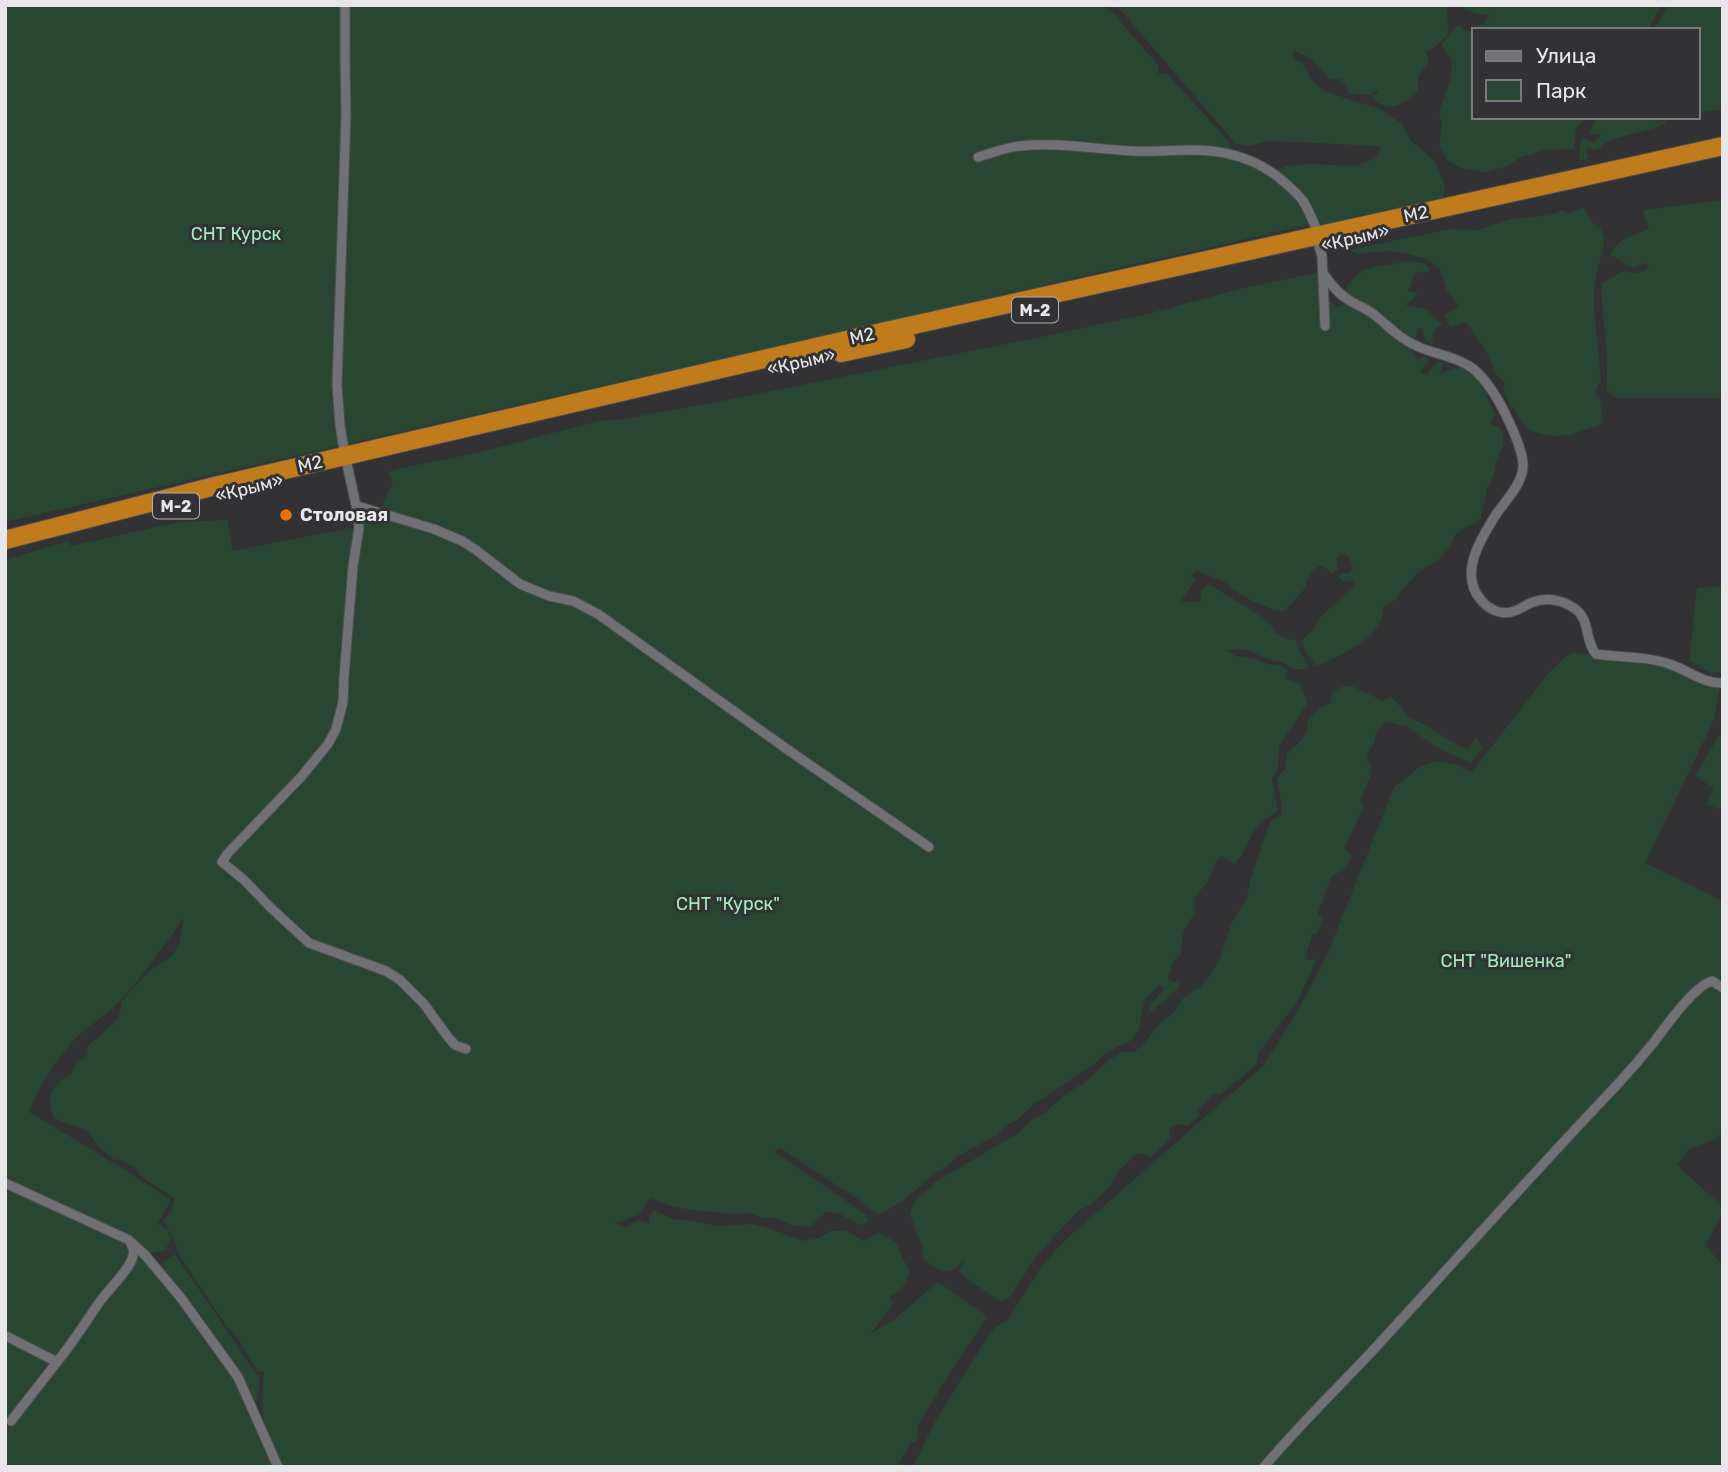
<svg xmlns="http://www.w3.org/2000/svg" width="1728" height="1472" viewBox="0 0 1728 1472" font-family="Rubik,sans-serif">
  <rect width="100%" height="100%" fill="#323235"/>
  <!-- green -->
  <g fill="#284631">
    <path d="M5,5L1104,6L1114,14L1158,65V74L1166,73L1170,77L1222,134L1238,157L1255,164L1297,196L1312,224L5,522Z"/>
    <path d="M1115,5H1447L1448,35L1435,47L1426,52L1429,60L1418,78V91C1405,104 1390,114 1373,99L1380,88L1370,95L1349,94L1347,86L1340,79H1330L1310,58L1293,50L1294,58L1304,65L1310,78L1326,92L1380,109L1402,124L1411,141L1435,161L1445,186L1442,202L1368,221L1363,214L1324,230L1318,225L1275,171L1286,166L1310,164L1355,166L1376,158L1381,146L1269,141L1249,146L1236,144L1124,14Z"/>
    <path d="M1465,5H1662L1647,30H1474V117H1586L1576,129L1574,149L1545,150L1519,158L1508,166L1485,172L1461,168L1447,160L1439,146L1442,126L1439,112L1451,77L1452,60L1441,45L1458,25L1468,32L1478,25H1483L1489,15L1478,14L1463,9Z"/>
    <path d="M1669,5H1723V109L1698,113V30H1653Z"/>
    <path d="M1596,117H1657V122L1665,120L1666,123C1649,133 1610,135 1600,148L1593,150L1589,147L1586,148L1588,158L1581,161L1579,159L1581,139H1585L1590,142L1595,141L1602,134L1589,135Z"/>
    <path d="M1723,200V398H1617L1611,395L1607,390V352L1601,295L1602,283L1623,271L1635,273L1646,271L1649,266L1645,263L1634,267L1626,265L1610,254C1618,239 1634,234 1649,229L1643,210Z"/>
    <path d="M1584,207L1593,223L1601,229L1604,240L1603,251L1599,263L1594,287V309L1601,379L1595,393L1600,399L1603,421L1599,425L1570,435L1551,436L1530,431L1520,420L1503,392L1505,383L1496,375L1486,351L1466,322L1450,327L1445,315L1459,306L1447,291L1440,269L1429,260L1405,253L1385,251L1359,254L1348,250L1451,229L1478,230L1511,219L1551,215L1562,210L1569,213Z"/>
    <path d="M1406,261L1425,263L1431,271L1415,273L1408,292H1418L1412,300L1405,305L1426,309L1442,324L1434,331L1432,344L1425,341L1422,330L1419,328L1415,339L1407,335L1406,343L1418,360L1425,356L1430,360L1420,372L1427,375L1430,369L1438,361L1443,363V366L1439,374L1461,366C1469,371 1479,378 1483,387C1489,397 1487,403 1496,414L1491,420L1492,426L1499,427L1503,433V446L1496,461L1494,475L1487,489L1481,518L1477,523L1468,526L1456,534L1449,548L1438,560L1416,574L1395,600L1383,608C1383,612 1383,616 1381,620C1373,642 1336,658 1316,666L1304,650L1302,640L1314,629L1321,616L1355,586L1352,580L1343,582L1338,576L1343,573L1348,574L1353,570L1349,557L1341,554L1336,559L1338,570L1331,574L1324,566H1319L1309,575L1305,588L1286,610L1277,611L1254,602L1234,590L1224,581L1198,572V570L1191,576L1196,580L1180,601L1196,602L1201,600V591L1208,584L1253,611L1273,627L1275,633L1286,639L1296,640L1299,650L1309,667L1302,669H1292L1282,662L1270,660L1244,649L1227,650L1236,656L1256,659L1268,664L1281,665L1288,671L1285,679C1302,682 1303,688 1307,704L1279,746L1278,769L1272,779L1278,811C1272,816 1264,819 1259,825C1248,836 1246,854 1234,864L1221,856L1214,865L1209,880L1195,897V912L1183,932L1181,954L1172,964L1168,978L1173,982H1178L1179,987L1165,1000L1148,1014L1152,1003L1164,989L1160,984L1144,1001L1139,1029L1132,1040L1107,1052L1098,1061L1049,1095L1036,1102L1016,1121L1006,1125L997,1135L956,1157L949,1165L935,1173L903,1201L879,1215L871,1210L858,1199L780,1148L774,1151L865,1214L869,1222L859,1225L840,1214L826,1212L810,1227L791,1225L776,1218H762L751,1213L735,1214L691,1210L671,1206L650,1198C641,1215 632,1219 614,1223L626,1227L637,1220L649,1223L650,1216L654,1210L673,1219L691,1221L718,1226L752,1224L765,1227L804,1241L819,1238L831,1231H846L863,1241L870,1238L879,1232L897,1243L903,1259L911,1272L901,1290L890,1296L893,1304L871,1333L891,1322L938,1282L984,1314L986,1319L950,1373L918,1425L917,1441L911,1442L897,1467H281C264,1432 258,1410 264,1371L258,1372L255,1368L236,1336L228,1328L180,1257L174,1240L163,1220L172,1212L174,1198L140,1176L139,1171L124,1161L113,1159L98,1146L86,1130L54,1119C52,1114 49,1108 50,1102C50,1091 59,1078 70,1076L76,1064L87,1055L88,1046L118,1019L122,1001L132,989L148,972L172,956L180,942L184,917C164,946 141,980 115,1006C104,1017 89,1025 78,1036C55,1059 42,1083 29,1112L130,1173L171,1200L158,1223L167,1229L172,1239L164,1251L145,1255L132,1240L5,1181V560L68,541L71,546L179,522L227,520L233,551L355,527L361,510H381L384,500L393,483L388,472L396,469L472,454L599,421L624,419L727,400L1036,338L1147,314L1244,288L1316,273L1325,280L1327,304L1330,302L1337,307L1345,304L1350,297L1346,288C1366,259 1378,270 1406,261Z"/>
    <path d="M1723,586V672L1713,674L1689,661L1697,588Z"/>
    <path d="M1573,653L1588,654L1600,659L1638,661L1671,668L1702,683L1720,688L1713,722L1645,863L1723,901V1131L1716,1139L1689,1150L1677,1165L1723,1207V1213L1706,1245L1723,1267V1467H913L933,1425L988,1336L996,1327L1007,1321L1039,1270L1063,1242L1263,1066L1299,1009L1327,955L1394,787L1421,766L1438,761L1455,764L1472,772L1547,675L1564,658Z"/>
    <path d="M1344,686H1352L1383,701L1391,696L1410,718L1425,725L1459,746L1468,749L1476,737L1482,749L1471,763L1440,749L1420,736L1407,726L1398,725L1386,721L1377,731L1374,743L1366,757L1372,769L1370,778L1360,799L1363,808L1344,849L1352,856L1343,870L1331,877L1318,913L1322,919L1318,933L1312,935L1306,956L1308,960L1317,959L1297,1002L1259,1052L1256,1065L1220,1095L1214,1093L1197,1111L1200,1115L1188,1126L1176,1124L1169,1129L1171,1138L1151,1157L1145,1154H1137L1119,1170L1109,1187L1090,1205L1079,1210L1037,1255L1010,1297L1001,1302L967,1279L959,1271L966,1258C948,1277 943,1275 923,1258V1247L919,1240L910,1214L914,1202L938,1180L1017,1134L1031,1120L1042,1115L1067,1093L1083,1084L1109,1060L1122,1052H1133L1142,1046L1157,1026L1173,1013L1183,998L1200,987L1209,977L1220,959L1232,921L1246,900L1251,878L1270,822L1281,815C1284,806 1278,789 1277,778L1285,769L1287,753C1301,742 1307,737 1308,719L1320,707L1331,703L1332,692Z"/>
    <path d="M1723,729V811L1707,804L1714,788L1695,776Z"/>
    <path d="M5,1185L127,1242L153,1269L175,1254L257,1375H260L257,1404L252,1413L275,1467H5Z"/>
  </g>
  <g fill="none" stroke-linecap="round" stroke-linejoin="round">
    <!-- street casing -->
    <g stroke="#4f4f51" stroke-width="11">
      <g id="street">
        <path d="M978,157C992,153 1006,147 1020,146C1057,142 1094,149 1132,151C1151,152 1171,150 1191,150C1226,150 1257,158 1284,182C1291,188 1298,194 1303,201C1310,212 1314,224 1319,235"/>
        <path d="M1319,246L1322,256L1325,326"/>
        <path d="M1323,273C1330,283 1338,294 1349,300C1356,305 1365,308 1372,313C1389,326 1399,339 1419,347C1435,354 1456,357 1469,366C1476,370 1483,378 1488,385C1500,400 1524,448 1523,467C1522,484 1506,500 1497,513C1481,538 1458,574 1481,600C1489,610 1503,616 1514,611C1521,609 1527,604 1533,602C1547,597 1562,600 1574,608C1591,619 1584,640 1596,654C1621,658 1648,656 1672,665C1689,671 1704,684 1723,683"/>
        <path d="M345,456L340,425L337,385L346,114L345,60V5"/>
        <path d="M347,464L357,510L359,528L353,566L344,677L343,702L336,729L328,744L301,777L228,853L222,862L244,880L271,908L309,943L386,971L400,980L424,1004L448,1037L455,1045L466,1049"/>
        <path d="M357,506L434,529L462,541L476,550L520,584L549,596L573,601L598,614L791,752L929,847"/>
        <path d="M5,1183L129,1240C132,1245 135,1250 133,1256C130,1269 110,1288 101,1300C86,1321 73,1343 57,1362L6,1336"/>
        <path d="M131,1242L145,1255L181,1298L238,1377L278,1467"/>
        <path d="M11,1421L57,1362"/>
        <path d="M1264,1467C1299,1425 1339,1387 1376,1347C1456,1260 1535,1171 1616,1086C1629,1072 1642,1057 1654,1042C1666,1026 1694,986 1712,981L1723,988"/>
      </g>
    </g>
    <!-- highway casing -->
    <g stroke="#4f4f51" stroke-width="20">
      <g id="highway">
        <path d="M841,353L906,339"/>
        <path d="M5,540L215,486L868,335L1723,146"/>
      </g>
    </g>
    <!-- street -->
    <use href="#street" stroke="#707174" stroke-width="9"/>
    <!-- highway -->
    <use href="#highway" stroke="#c07c1c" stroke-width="18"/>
  </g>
  <!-- markers -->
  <circle fill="#e8710a" stroke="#323235" stroke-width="2.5" cx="286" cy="515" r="7"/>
  <g text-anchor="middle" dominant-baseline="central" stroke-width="6" stroke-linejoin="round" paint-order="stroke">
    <!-- shield labels -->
    <g fill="#323235" stroke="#b1b1b3" stroke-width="2">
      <rect x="1012" y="297.5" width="46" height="25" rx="5"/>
      <rect x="153" y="493.5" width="46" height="25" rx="5"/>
    </g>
    <g font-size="16" font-weight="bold" fill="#e7e7e9">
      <text x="1035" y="310">М-2</text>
      <text x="176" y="506">М-2</text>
    </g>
    <!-- street labels -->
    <g font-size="18" fill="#e7e7e9" stroke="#323235">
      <text transform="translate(1416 214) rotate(-12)">М2</text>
      <text transform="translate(1355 238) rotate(-13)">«Крым»</text>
      <text transform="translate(862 336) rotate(-13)">М2</text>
      <text transform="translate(801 362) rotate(-13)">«Крым»</text>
      <text transform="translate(310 464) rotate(-13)">М2</text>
      <text transform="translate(249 488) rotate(-14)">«Крым»</text>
    </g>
    <!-- park labels -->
    <g font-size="18" fill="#a4edb9" stroke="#323235">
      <text x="236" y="234">СНТ Курск</text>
      <text x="728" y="904">СНТ "Курск"</text>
      <text x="1506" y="961">СНТ "Вишенка"</text>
    </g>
    <!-- poi labels -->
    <g font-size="18" font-weight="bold" fill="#e7e7e9" stroke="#323235" text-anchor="start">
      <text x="300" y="515">Столовая</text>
    </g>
  </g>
  <!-- border -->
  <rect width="1728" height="1472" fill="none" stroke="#e7e7e9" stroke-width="14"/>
  <!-- legend -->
  <rect x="1472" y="28" width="228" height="91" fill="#323235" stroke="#7a7a7d" stroke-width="2"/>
  <rect x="1486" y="51" width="35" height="10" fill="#707174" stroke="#7a7a7d" stroke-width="2"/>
  <text x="1536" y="63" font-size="21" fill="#e7e7e9">Улица</text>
  <rect x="1486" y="80" width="35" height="21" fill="#284631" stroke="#7a7a7d" stroke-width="2"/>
  <text x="1536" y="98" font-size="21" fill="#e7e7e9">Парк</text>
</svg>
